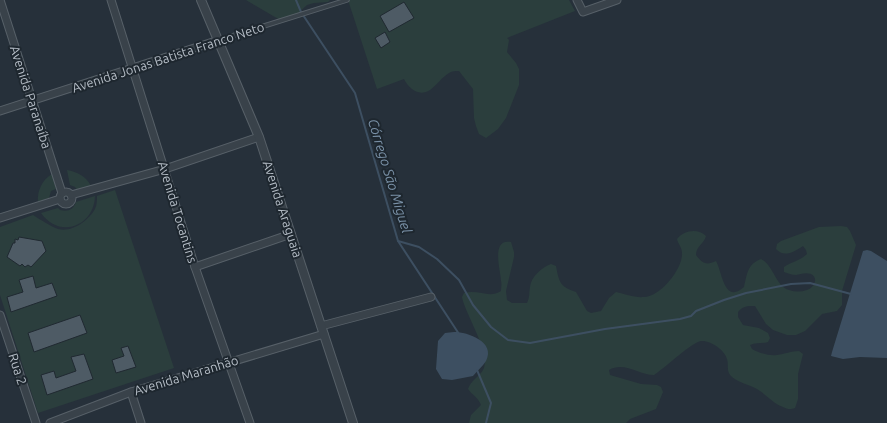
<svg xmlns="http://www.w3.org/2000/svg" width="887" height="423" viewBox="0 0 887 423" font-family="Ubuntu,sans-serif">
  <rect width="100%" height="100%" fill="#26303a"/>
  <!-- green -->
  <g fill="#2b3e3d">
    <path d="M246,0H330L328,2L314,3L307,5L294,17L280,20Z"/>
    <path d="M348,0H569L575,11L507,38L509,40L507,52L516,63L519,69V85L506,118L498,129L486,138L479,134L476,126L474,118L473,89L459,71C456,71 452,71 449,73C442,77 437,85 430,90C419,97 409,89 404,79L377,89Z"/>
    <path d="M67,170C77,172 86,176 91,186L77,190L75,187L70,185Z"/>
    <path d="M52,174L56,189L51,191L49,198L38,202C37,191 42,180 52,174Z"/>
    <path d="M115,190L174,368L38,413L0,295V227L33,215C41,220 50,226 58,229C72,233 89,220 95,209C97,205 97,200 97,196Z"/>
    <path d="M95,196C94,227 59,239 41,213L58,208L60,210C68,212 73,210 76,202Z"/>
    <path d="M841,226L847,227L850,231L856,245L842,291V305L837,311L822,314L805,331L796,335H787L773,330L766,324L755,306C747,306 743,306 738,312V317L743,325L759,328L768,333L770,338L768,342C762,344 756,342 750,345L752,349C759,353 769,356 777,355C785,354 791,351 799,351L803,354L798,374V399L795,408C790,410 787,409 783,407C772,403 765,393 755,388C749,385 735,381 731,376C726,371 729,365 727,359C725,350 710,340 701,341C692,342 665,368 654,375C639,375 624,361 609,370L610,375L641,384L657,385L661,387L663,392L656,409L630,419L626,423H469L471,415L481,405C478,397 472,395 468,389C471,380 479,377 483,370C492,354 465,314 462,297L464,293C479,289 489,299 501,291C501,288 502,284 501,281C501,271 490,238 511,242L514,252V257L506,291L507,300L512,303H527C530,297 529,293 530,287C531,277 542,267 551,264L556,266C559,282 560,287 576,292L587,311L591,313L601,311L609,298L616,292C625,294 635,298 644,297C660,297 683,269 682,253C682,247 678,244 677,239C684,230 698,228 706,236C704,244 696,246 696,255C702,263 706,266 716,261C722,271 724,305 744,287C747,275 747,264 761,259C774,266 776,287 789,290C795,292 801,292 807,290C814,288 819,278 811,274C806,272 800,274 796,275C792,275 788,273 784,272V267C791,262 800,261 807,254L806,250L803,246C794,252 784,258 776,249L777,244L781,241L819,227Z"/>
  </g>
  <!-- water -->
  <g fill="#3d4f61">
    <path d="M867,250L871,251L887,261V358L860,357L843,359L831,356L832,352L863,251Z"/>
    <path d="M454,332C468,332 496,342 486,361C483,366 477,371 473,376L452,380L442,379L436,369L438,341L445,333Z"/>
  </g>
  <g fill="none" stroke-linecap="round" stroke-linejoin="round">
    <!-- stream -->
    <g stroke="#3d4f61" stroke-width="2">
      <path d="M296,0L301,12L355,93L398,241L459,334"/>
      <path d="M398,241L419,247L437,259L459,280L473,305L491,327L508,340L530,343L605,329L680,319L691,316L696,311L724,300L746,293L791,284L810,283L851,294"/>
      <path d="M477,370L491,403L486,423"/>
    </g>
  </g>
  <!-- building -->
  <g fill="#4e5b65" stroke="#202931">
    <path d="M404,2L414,18L389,32L380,16Z"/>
    <path d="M385,32L390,42L381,48L375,38Z"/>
    <path d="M19,237L42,241L46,251L31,267L28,265L25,267L22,264L20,266L7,257L13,243H15V239L18,240Z"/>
    <path d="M33,276L36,288L52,283L57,296L11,312L7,297L23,292L19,280Z"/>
    <path d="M80,315L87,333L34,352L28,333Z"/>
    <path d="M128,346L136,367L116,373L112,360L124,356L121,348Z"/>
    <path d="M84,354L93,379L47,395L41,375L54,371L56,378L76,371L71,357Z"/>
  </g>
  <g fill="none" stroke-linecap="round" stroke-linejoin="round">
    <!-- service casing -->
    <g stroke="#576068" stroke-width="5.5">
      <path id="service" d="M219,40L347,0"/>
    </g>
    <!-- minor casing -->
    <g stroke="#576068" stroke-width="9">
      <g id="minor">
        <path d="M0,0L62,193"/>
        <path d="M111,0L195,267L250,423"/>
        <path d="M577,0L583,12L617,0"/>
        <path d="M0,111L219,40"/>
        <circle cx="66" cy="198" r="6"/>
        <path d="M71,195L165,169L259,137"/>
        <path d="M0,218L60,199"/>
        <path d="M195,267L291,234"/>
        <path d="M0,315L36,423"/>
        <path d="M321,326L431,297"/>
        <path d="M131,392L141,423"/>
        <path d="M50,423L131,392L324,334"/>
      </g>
    </g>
    <!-- tertiary casing -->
    <g stroke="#576068" stroke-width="10">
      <path id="tertiary" d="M201,0L259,137L353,423"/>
    </g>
    <!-- service -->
    <use href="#service" stroke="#39424a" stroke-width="3.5"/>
    <!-- minor -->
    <use href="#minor" stroke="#39424a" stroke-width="7"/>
    <!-- tertiary -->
    <use href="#tertiary" stroke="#39424a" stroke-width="8"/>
  </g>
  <g text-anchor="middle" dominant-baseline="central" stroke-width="4" stroke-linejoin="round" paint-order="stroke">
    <!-- street labels -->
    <g font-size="13" fill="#b5bdc6" stroke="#1e272f">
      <text transform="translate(168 57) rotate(-18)">Avenida Jonas Batista Franco Neto</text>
      <text transform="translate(31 97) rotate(72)">Avenida Paranaíba</text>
      <text transform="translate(283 209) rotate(72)">Avenida Araguaia</text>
      <text transform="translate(178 212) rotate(73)">Avenida Tocantins</text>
      <text transform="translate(18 369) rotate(72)">Rua 2</text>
      <text transform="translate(186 375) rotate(-17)">Avenida Maranhão</text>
    </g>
    <!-- water labels -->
    <g font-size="14" font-style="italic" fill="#7990a6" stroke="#1e272f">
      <text transform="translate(390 176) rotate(73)">Córrego São Miguel</text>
    </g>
  </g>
</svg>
